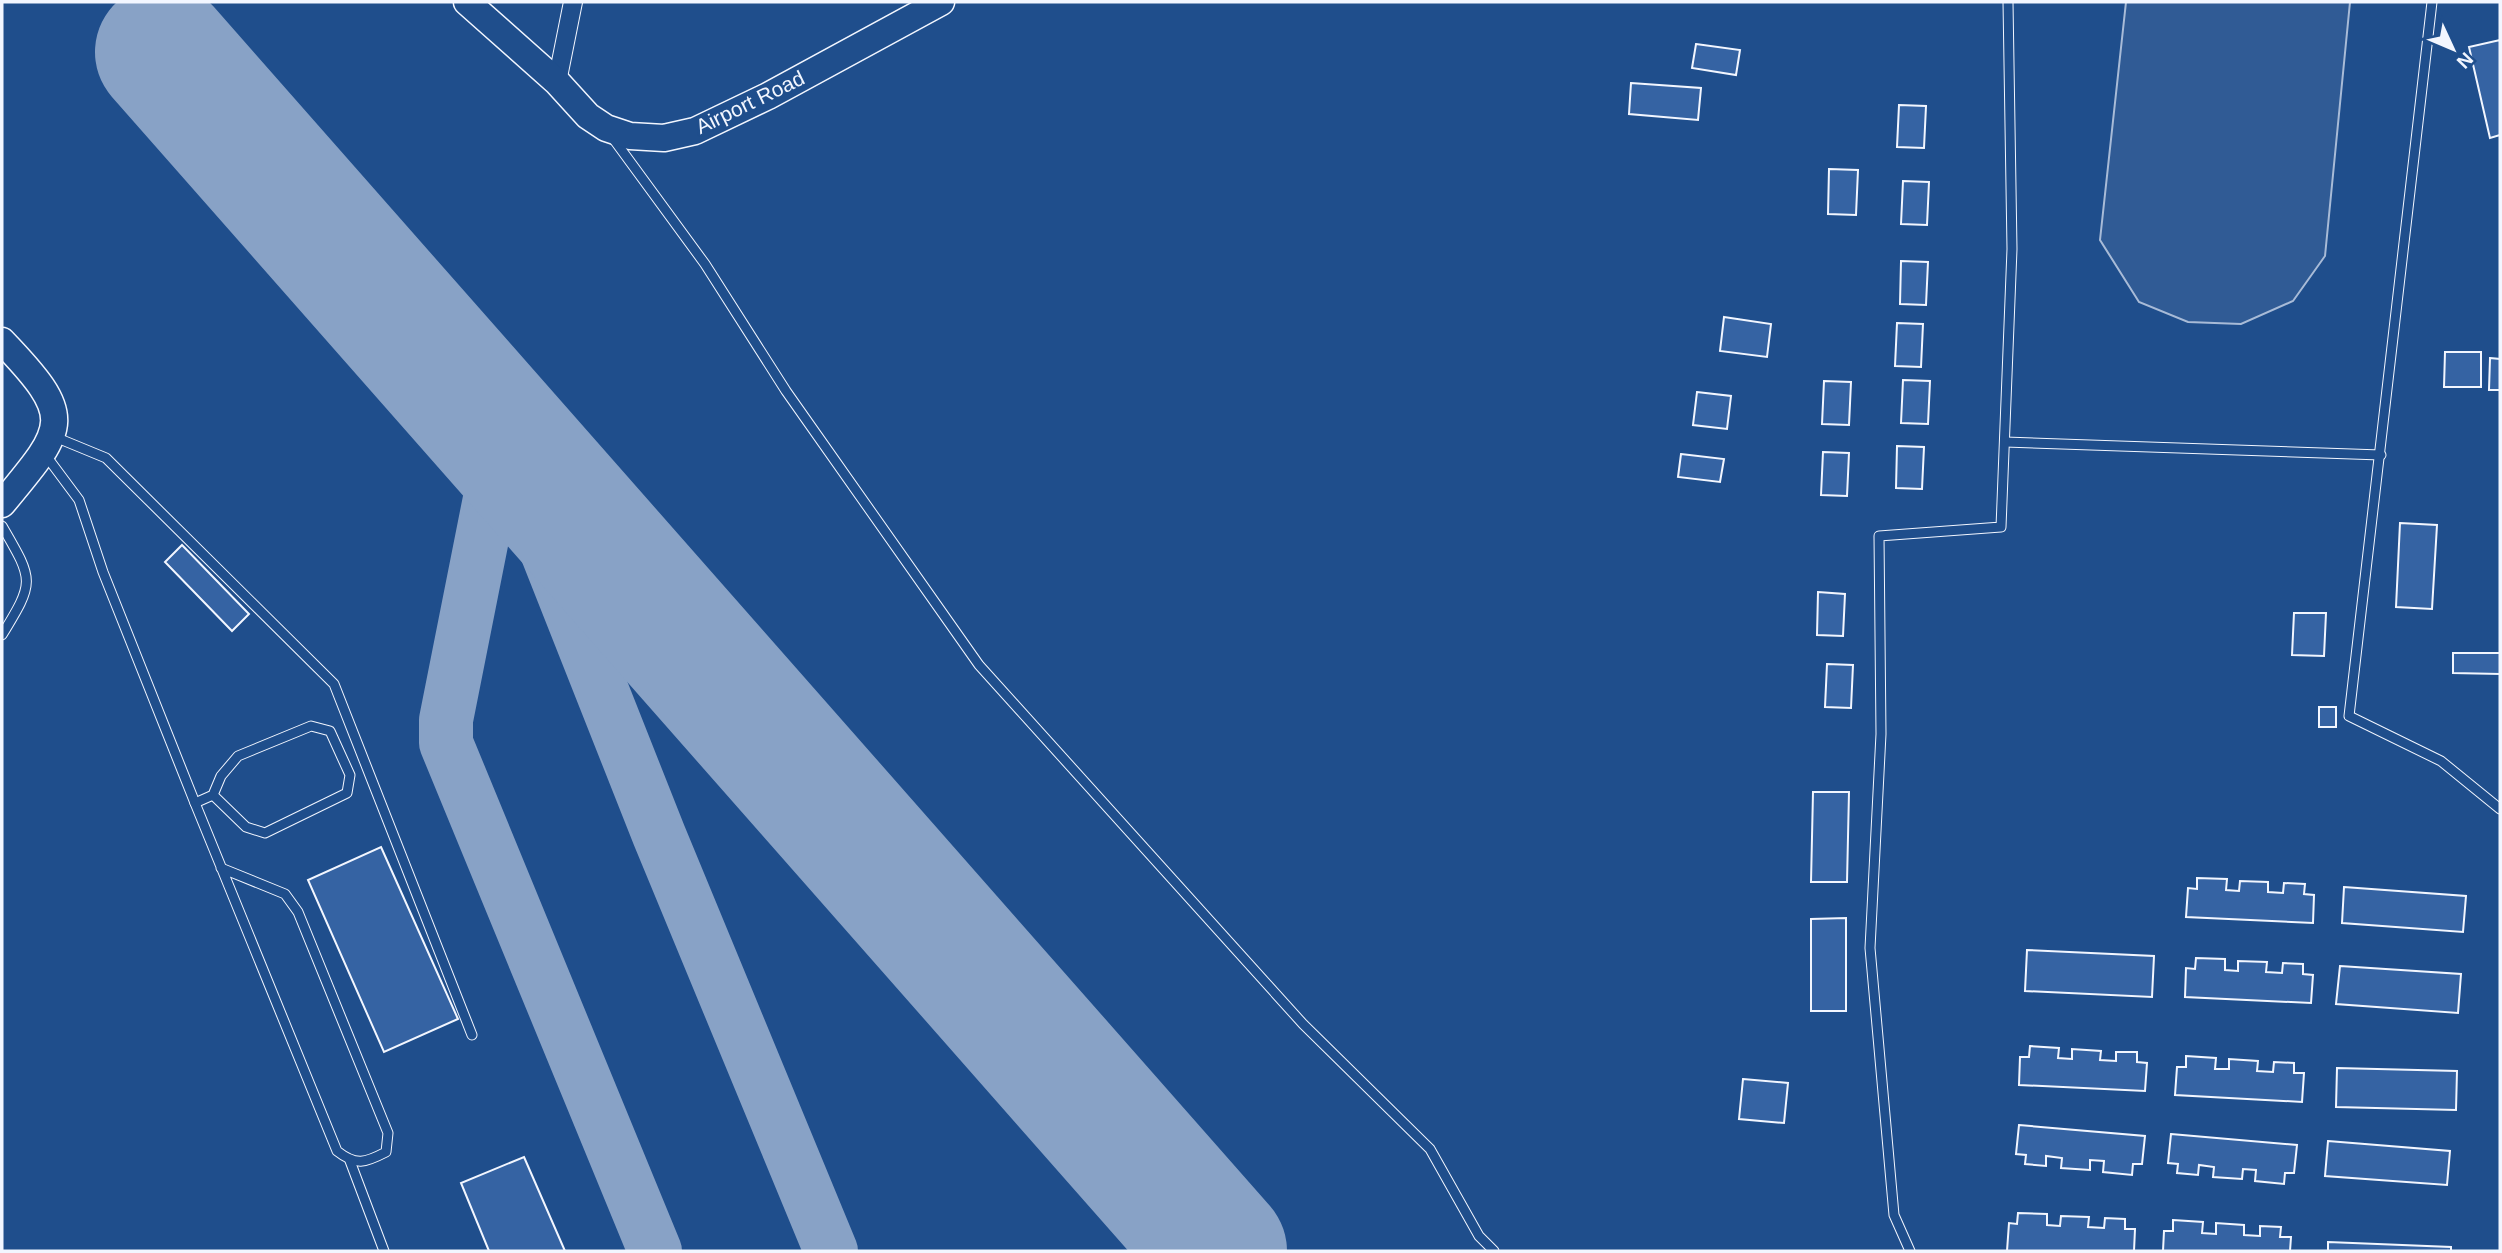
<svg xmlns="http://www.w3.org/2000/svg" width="2502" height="1253" viewBox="0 0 2502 1253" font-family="Arial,sans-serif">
  <rect width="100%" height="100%" fill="#1f4e8c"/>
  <!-- built -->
  <path fill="#305b95" stroke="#a8bbd7" stroke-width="2" d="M2126,2H2350L2325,256L2293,301L2241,324L2188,322L2139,302L2100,240Z"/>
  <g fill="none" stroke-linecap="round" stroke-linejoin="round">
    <!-- taxiway -->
    <g stroke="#88a2c6" stroke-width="54">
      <path d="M502,438L659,835L831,1251"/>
      <path d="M502,438L446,720V743L655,1251"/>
    </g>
    <!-- runway -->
    <path stroke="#88a2c6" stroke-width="136" d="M163,52L1219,1251"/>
  </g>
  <!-- building -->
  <g fill="#3563a3" stroke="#f2f6ff" stroke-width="2">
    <path d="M2500,40V135L2490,138L2469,47Z"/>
    <path d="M1696,44L1740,50L1736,75L1692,68Z"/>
    <path d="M1631,83L1701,88L1698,120L1629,114Z"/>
    <path d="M1899,105L1926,106L1924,148L1897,147Z"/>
    <path d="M1829,169L1858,170L1856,215L1828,214Z"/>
    <path d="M1903,181L1929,182L1927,225L1901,224Z"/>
    <path d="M1901,261L1928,262L1926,305L1900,304Z"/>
    <path d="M1724,317L1771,324L1767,357L1720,351Z"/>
    <path d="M1897,323L1923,324L1921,367L1895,366Z"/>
    <path d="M2445,352H2481V387H2444Z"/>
    <path d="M2490,358L2500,359V390H2489Z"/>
    <path d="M1903,380L1930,381L1928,424L1901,423Z"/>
    <path d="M1824,381L1851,382L1849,425L1822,424Z"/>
    <path d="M1697,392L1731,396L1727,429L1693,425Z"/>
    <path d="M1897,446L1924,447L1922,489L1896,488Z"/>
    <path d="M1823,452L1849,453L1847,496L1821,495Z"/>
    <path d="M1681,454L1724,459L1720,482L1678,477Z"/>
    <path d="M2400,523L2437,525L2432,609L2396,607Z"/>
    <path d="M182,545L249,614L232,631L165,562Z"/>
    <path d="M1818,592L1845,594L1843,636L1817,635Z"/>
    <path d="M2294,613H2326L2324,656L2292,655Z"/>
    <path d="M2453,653H2500V674L2453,673Z"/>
    <path d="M1827,664L1853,665L1851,708L1825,707Z"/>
    <rect x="2319" y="707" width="17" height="20"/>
    <path d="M1813,792H1849L1847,882H1811Z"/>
    <path d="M381,847L458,1019L384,1052L308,880Z"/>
    <path d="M2197,878L2227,879L2226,890L2239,891L2240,881L2268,882V892L2283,893L2284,883L2305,884L2304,894L2314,895L2313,923L2186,917L2188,888L2197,889Z"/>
    <path d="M2344,887L2466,896L2463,932L2342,923Z"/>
    <path d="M1846,918V1011H1811V919Z"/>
    <path d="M2027,950L2154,956L2152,997L2025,991Z"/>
    <path d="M2196,958L2225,959V970L2238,971V961L2267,962L2266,972L2282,973L2283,963L2303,964V974L2313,975L2311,1003L2185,997L2186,968L2195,969Z"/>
    <path d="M2340,966L2461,974L2458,1013L2336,1004Z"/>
    <path d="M2030,1046L2059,1048L2058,1058L2072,1059V1049L2101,1051L2100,1060L2116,1061V1052H2137V1062L2147,1063L2145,1091L2019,1085L2020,1057H2029Z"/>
    <path d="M2186,1056L2216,1058L2215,1069H2229V1059L2258,1061L2257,1071L2273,1072L2274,1062L2294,1063V1073H2304L2302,1102L2175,1095L2177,1067H2186Z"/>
    <path d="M2337,1068L2457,1071L2456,1110L2336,1107Z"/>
    <path d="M1743,1079L1788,1083L1784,1123L1739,1119Z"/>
    <path d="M2019,1125L2145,1136L2142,1164H2133L2132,1175L2103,1172L2104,1161L2090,1160V1170L2061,1168L2062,1158L2046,1156V1166L2025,1164L2026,1155L2016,1154Z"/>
    <path d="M2171,1134L2297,1145L2294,1173H2285L2284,1184L2255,1181L2256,1170L2243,1169L2242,1179L2213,1177L2214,1167L2199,1165L2198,1175L2177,1173L2178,1164L2168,1163Z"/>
    <path d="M2328,1141L2450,1151L2447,1185L2325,1176Z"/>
    <path d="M524,1157L565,1251H489L461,1183Z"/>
    <path d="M2018,1213L2047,1214V1225L2060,1226L2061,1216L2089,1217L2088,1227L2104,1228L2105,1218L2125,1219V1229H2135L2134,1251H2007L2009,1223L2017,1224Z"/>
    <path d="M2173,1220L2203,1222L2202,1233L2216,1234V1223L2244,1225V1235L2260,1236V1226L2281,1227L2280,1237H2291L2290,1251H2163L2164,1231H2173Z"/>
    <path d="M2328,1242L2451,1247V1251H2328Z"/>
  </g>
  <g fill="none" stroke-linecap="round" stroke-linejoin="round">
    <!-- lane casing -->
    <g stroke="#f2f6ff" stroke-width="11">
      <g id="lane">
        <path d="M2432,2L2349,716L2441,761L2500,809"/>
        <path d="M612,137L705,264L786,391L979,665L1303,1024L1430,1149L1479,1236L1494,1251"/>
        <path d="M55,437L106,458L334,684L472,1035"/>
        <path d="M2005,442L2381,455"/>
        <path d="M44,453L79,500L103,572L195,803L337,1151C356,1166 365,1163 386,1152L388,1133L298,912L285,894L221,868"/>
        <path d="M2,526C34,581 35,581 2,635"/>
        <path d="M195,803L213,795L221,776L238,756L311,726L330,731L350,775L347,793L265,833L246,827L213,795"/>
        <path d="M350,1161L384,1251"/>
        <path d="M1910,1251L1894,1215L1870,948L1881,734L1879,536L2001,527L2012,249L2008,2"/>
      </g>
    </g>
    <!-- street casing -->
    <g stroke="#f2f6ff" stroke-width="20">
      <path id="street" d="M557,82L573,2"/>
    </g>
    <!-- secondary casing -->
    <g stroke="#f2f6ff" stroke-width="29">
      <g id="secondary">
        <path d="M467,2L557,82L588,116L606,128L630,136L664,138L695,131L768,96L941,2"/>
        <path d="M2,341C76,418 67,426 2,504"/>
      </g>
    </g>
    <!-- lane -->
    <use href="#lane" stroke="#1f4e8c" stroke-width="9"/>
    <!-- street -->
    <use href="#street" stroke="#1f4e8c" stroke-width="18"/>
    <!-- secondary -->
    <use href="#secondary" stroke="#1f4e8c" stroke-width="26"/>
  </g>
  <g text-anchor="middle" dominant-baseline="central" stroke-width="5" stroke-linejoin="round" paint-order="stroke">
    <!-- street labels -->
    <g font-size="21" fill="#f2f6ff" stroke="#1f4e8c">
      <text transform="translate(750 102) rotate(-26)">Airport Road</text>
    </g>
  </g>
  <!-- border -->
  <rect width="2502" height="1253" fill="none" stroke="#f2f6ff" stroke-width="7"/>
  <!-- north arrow -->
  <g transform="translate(2453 49) rotate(134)" stroke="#1f4e8c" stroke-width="5" paint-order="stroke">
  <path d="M0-5L12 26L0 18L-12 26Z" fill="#f2f6ff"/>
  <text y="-10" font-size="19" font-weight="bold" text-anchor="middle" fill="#f2f6ff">N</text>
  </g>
</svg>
